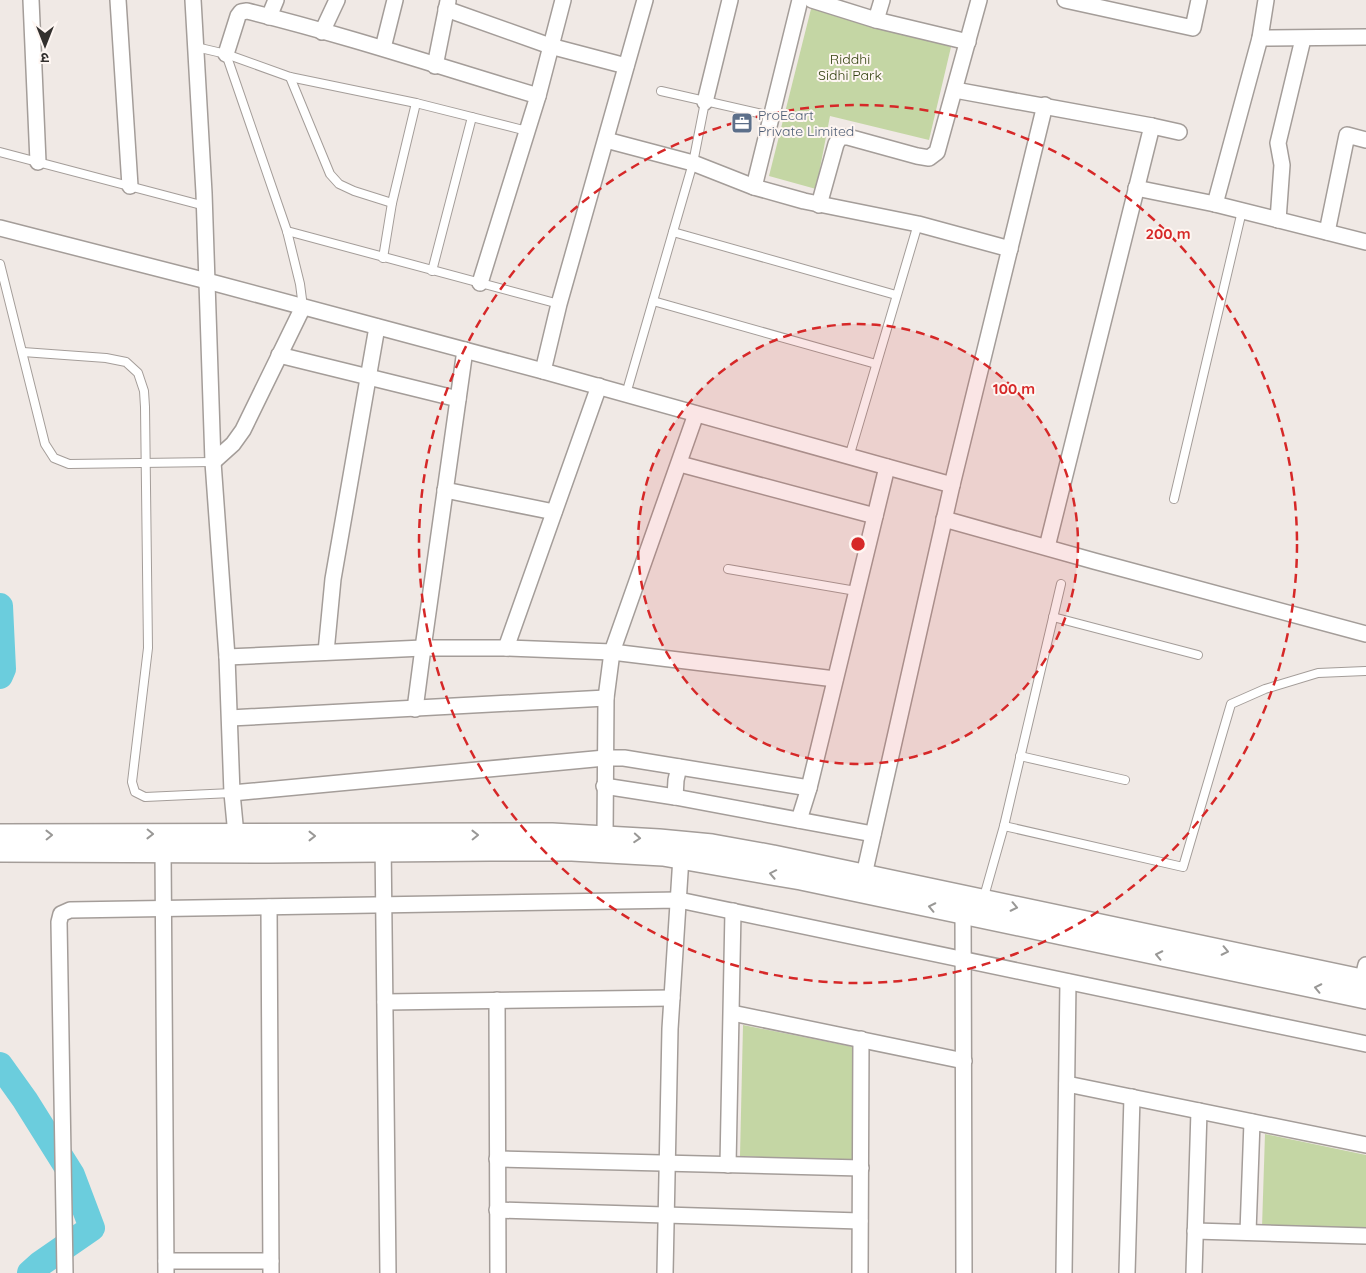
<svg xmlns="http://www.w3.org/2000/svg" width="1366" height="1273" viewBox="0 0 1366 1273" font-family="Quicksand,'Noto Sans Devanagari',sans-serif">
  <rect width="100%" height="100%" fill="#f0e9e5"/>
  <!-- green -->
  <g fill="#c4d6a4">
    <path d="M813,1L951,47L929,140L830,116L816,189L769,176Z"/>
    <path d="M743,1025L853,1047L852,1162L740,1156Z"/>
    <path d="M1265,1134L1366,1155V1230L1262,1227Z"/>
  </g>
  <g fill="none" stroke-linecap="round" stroke-linejoin="round">
    <!-- river -->
    <g stroke="#6bcddd" stroke-width="26">
      <path d="M0,606L3,669L0,676"/>
      <path d="M0,1065L25,1100L72,1175L92,1228L40,1264L30,1273"/>
    </g>
    <!-- lane casing -->
    <g stroke="#a49d99" stroke-width="10">
      <g id="lane">
        <path d="M196,47L226,54L290,77L416,103L527,131"/>
        <path d="M226,54L287,231L300,284L303,307"/>
        <path d="M290,77L330,174L339,184L354,191L392,203"/>
        <path d="M661,91L771,116"/>
        <path d="M0,152L205,206"/>
        <path d="M287,231L559,304"/>
        <path d="M673,232L896,295"/>
        <path d="M383,258L392,203L416,103"/>
        <path d="M0,264L45,444L54,458L69,464L213,462"/>
        <path d="M432,271L472,117"/>
        <path d="M653,301L876,364"/>
        <path d="M23,352L106,358L126,362L138,373L144,391L145,407L148,648L132,782L135,792L145,797L232,793"/>
        <path d="M626,394L693,163L705,102"/>
        <path d="M849,457L918,224"/>
        <path d="M1174,499L1242,211"/>
        <path d="M728,569L856,591"/>
        <path d="M1053,617L1198,655"/>
        <path d="M1020,756L1125,780"/>
        <path d="M1004,826L1183,867L1231,704L1265,689L1318,673L1365,671"/>
        <path d="M983,900L1004,826L1061,584"/>
      </g>
    </g>
    <!-- street casing -->
    <g stroke="#a49d99" stroke-width="18">
      <g id="street">
        <path d="M31,0L38,162"/>
        <path d="M118,0L130,186"/>
        <path d="M193,0L204,193L213,462L227,657L232,793L236,835"/>
        <path d="M812,0L876,20L968,42"/>
        <path d="M1065,0L1193,28L1199,0"/>
        <path d="M446,9L550,46L626,66"/>
        <path d="M269,17L276,0"/>
        <path d="M876,20L882,0"/>
        <path d="M322,32L337,0"/>
        <path d="M1260,38L1366,37"/>
        <path d="M383,48L395,0"/>
        <path d="M226,54L238,16L241,12L247,11C345,35 441,67 538,96"/>
        <path d="M435,66L448,1"/>
        <path d="M955,90L1152,126L1179,132"/>
        <path d="M705,102L730,0"/>
        <path d="M606,140L693,163L754,187L804,201L918,224L1010,249"/>
        <path d="M754,187L800,0"/>
        <path d="M1136,188L1215,204L1366,242"/>
        <path d="M1215,204L1260,38L1266,0"/>
        <path d="M819,205L836,144L840,137H848L917,156L929,158L937,152L979,0"/>
        <path d="M1278,220L1282,165L1278,143L1303,39"/>
        <path d="M0,228L207,281L543,371L952,485"/>
        <path d="M1327,232L1347,135L1366,140"/>
        <path d="M480,283L538,96L563,0"/>
        <path d="M279,355L458,399"/>
        <path d="M543,371L559,304L645,0"/>
        <path d="M213,462L233,444L243,430L303,307"/>
        <path d="M680,464L875,516"/>
        <path d="M445,490L554,512"/>
        <path d="M944,519L1094,561L1366,634"/>
        <path d="M1047,547L1152,126"/>
        <path d="M506,648L599,386"/>
        <path d="M326,652L333,579L377,327"/>
        <path d="M227,657L423,648H506L612,652L835,679"/>
        <path d="M415,709L423,648L465,350"/>
        <path d="M230,718L606,698"/>
        <path d="M604,786L675,797L873,834"/>
        <path d="M232,793L605,758H624L809,788"/>
        <path d="M675,797L676,780L679,767"/>
        <path d="M799,820L809,788L887,467"/>
        <path d="M605,837L606,698L612,652L696,414"/>
        <path d="M383,842L388,1273"/>
        <path d="M163,851L166,1273"/>
        <path d="M864,875L952,485L1045,105"/>
        <path d="M963,905L964,1273"/>
        <path d="M269,907L271,1273"/>
        <path d="M1362,981L1366,965"/>
        <path d="M497,1000L498,1273"/>
        <path d="M385,1002L672,998"/>
        <path d="M732,1013L964,1061"/>
        <path d="M1067,1084L1366,1145"/>
        <path d="M497,1159L861,1168"/>
        <path d="M728,1165L733,911"/>
        <path d="M497,1210L860,1221"/>
        <path d="M1195,1231L1366,1236"/>
        <path d="M1248,1232L1252,1122"/>
        <path d="M166,1261H271"/>
        <path d="M65,1273L59,922L61,914L70,910L679,900L1366,1044"/>
        <path d="M665,1273L670,1029L681,857"/>
        <path d="M860,1273L861,1039"/>
        <path d="M1064,1273L1068,982"/>
        <path d="M1127,1273L1132,1097"/>
        <path d="M1194,1273L1199,1111"/>
      </g>
    </g>
    <!-- secondary casing -->
    <g stroke="#a49d99" stroke-width="24">
      <g id="secondary">
        <path d="M0,835L552,834L659,840L712,845L773,856L1366,981"/>
        <path d="M0,851L269,852L490,850H572L663,855L801,879L1366,998"/>
      </g>
    </g>
    <!-- lane -->
    <use href="#lane" stroke="#fff" stroke-width="8"/>
    <!-- street -->
    <use href="#street" stroke="#fff" stroke-width="15"/>
    <!-- secondary -->
    <use href="#secondary" stroke="#fff" stroke-width="21"/>
  </g>
  <!-- one-way arrows -->
  <defs><path id="oneway-chevron" d="M-2-3.5L2.5 0L-2 3.5" fill="none" stroke-width="1.6" stroke-linecap="round" stroke-linejoin="round" transform="scale(1.25)"/></defs>
  <g stroke="#999896">
    <use href="#oneway-chevron" transform="translate(150 834) rotate(1)"/>
    <use href="#oneway-chevron" transform="translate(49 835) rotate(-1)"/>
    <use href="#oneway-chevron" transform="translate(475 835) rotate(-1)"/>
    <use href="#oneway-chevron" transform="translate(312 836)"/>
    <use href="#oneway-chevron" transform="translate(637 838) rotate(4)"/>
    <use href="#oneway-chevron" transform="translate(773 874) rotate(-169)"/>
    <use href="#oneway-chevron" transform="translate(932 907) rotate(-168)"/>
    <use href="#oneway-chevron" transform="translate(1014 907) rotate(12)"/>
    <use href="#oneway-chevron" transform="translate(1225 951) rotate(12)"/>
    <use href="#oneway-chevron" transform="translate(1159 955) rotate(-168)"/>
    <use href="#oneway-chevron" transform="translate(1318 988) rotate(-168)"/>
  </g>
  <!-- distance rings -->
  <circle cx="858" cy="544" r="220" fill="#d62828" fill-opacity=".12"/>
  <g fill="none" stroke="#d62828" stroke-width="2.5" stroke-dasharray="9 6">
    <circle cx="858" cy="544" r="220"/>
    <circle cx="858" cy="544" r="439"/>
  </g>
  <!-- icons -->
  <defs>
    <g id="office-square" transform="scale(1.125)"><rect x="-9" y="-9" width="18" height="18" rx="4" fill="#5c6f8a" stroke="#fef6f2"/><path d="M-6-3h4V-5.5h4V-3h4V5H-6ZM-1-4.5V-3h2v-1.5ZM-6 0V1H6V0Z" fill="#fff"/></g>
  </defs>
  <g fill-rule="evenodd">
    <use href="#office-square" x="742" y="123"/>
  </g>
  <g text-anchor="middle" dominant-baseline="central" stroke-width="4" stroke-linejoin="round" paint-order="stroke">
    <!-- park labels -->
    <g font-size="14" fill="#33410f" stroke="#fef6f2">
      <text x="850" y="59">Riddhi<tspan x="850" dy="16">Sidhi Park</tspan></text>
    </g>
    <!-- service labels -->
    <g font-size="14" fill="#4e5e75" stroke="#fef6f2" text-anchor="start">
      <text x="758" y="115">ProEcart<tspan x="758" dy="16">Private Limited</tspan></text>
    </g>
  </g>
  <circle cx="858" cy="544" r="8" fill="#d62828" stroke="#fef6f2" stroke-width="2.5"/>
  <g font-size="15" text-anchor="middle" font-weight="bold" fill="#d62828" stroke="#fef6f2" stroke-width="4" stroke-linejoin="round" paint-order="stroke">
    <text x="1168" y="239">200 m</text>
    <text x="1014" y="394">100 m</text>
  </g>
  <!-- north arrow -->
  <g transform="translate(45 45) rotate(180)" stroke="#fef6f2" stroke-width="4" paint-order="stroke">
  <path d="M0-4L9 19L0 12L-9 19Z" fill="#33302e"/>
  <text y="-8" font-size="14" font-weight="bold" text-anchor="middle" fill="#33302e">उ</text>
  </g>
</svg>
